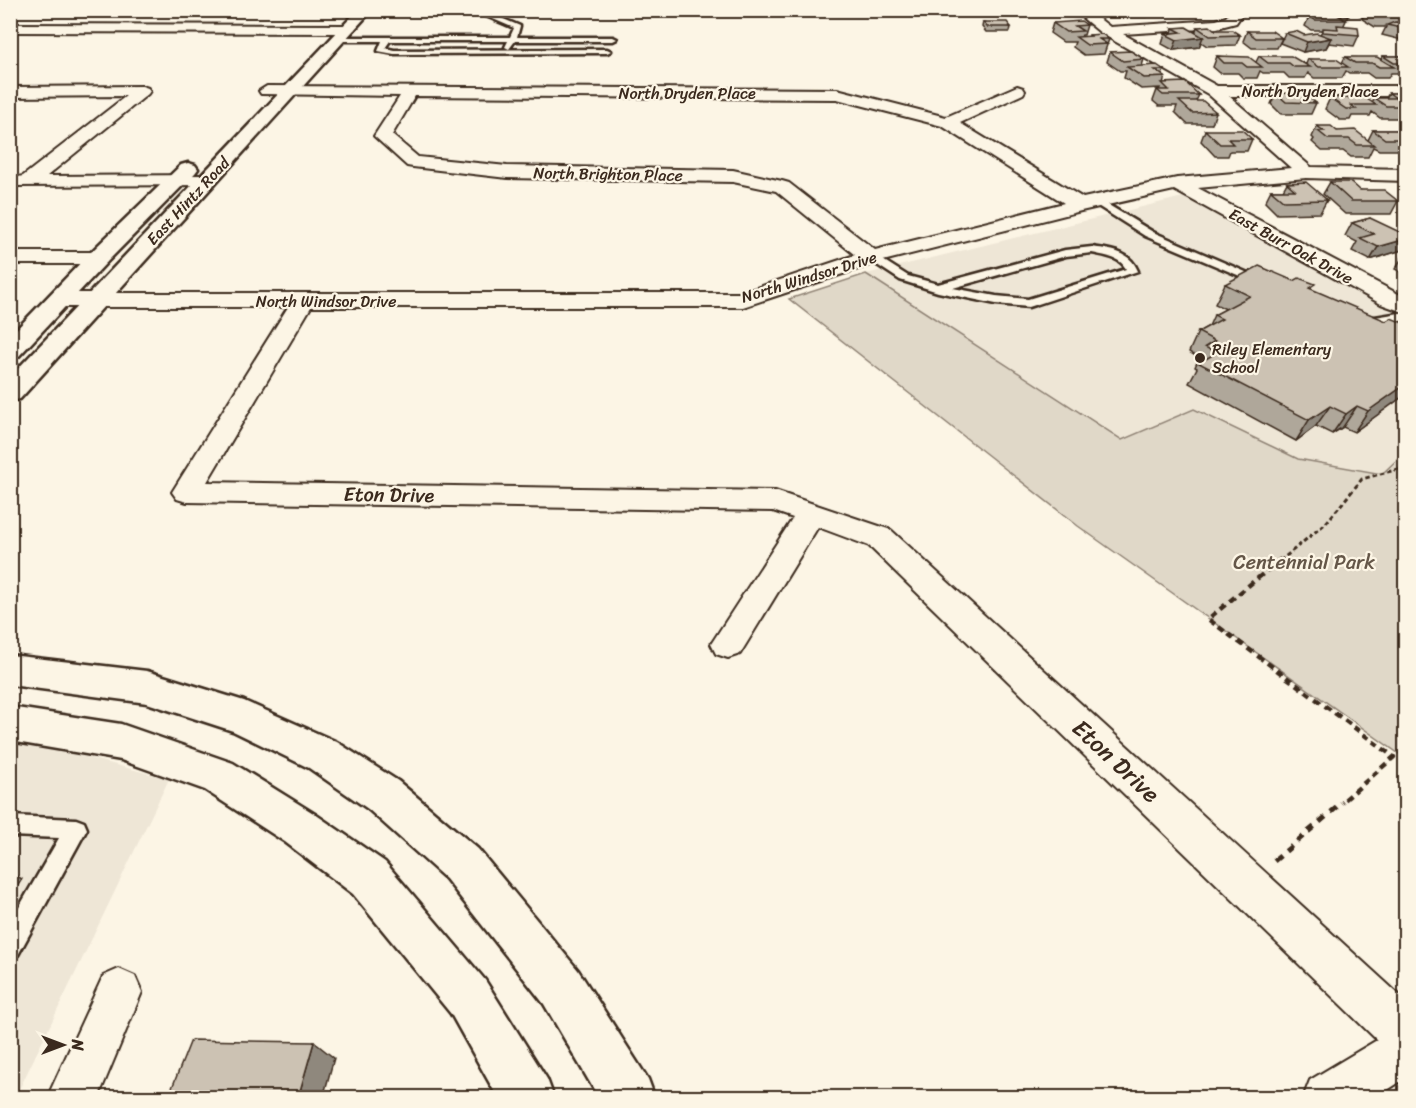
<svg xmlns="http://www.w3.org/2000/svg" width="1416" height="1108" viewBox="0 0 1416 1108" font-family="Sriracha,sans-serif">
  <rect width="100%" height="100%" fill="#fcf5e5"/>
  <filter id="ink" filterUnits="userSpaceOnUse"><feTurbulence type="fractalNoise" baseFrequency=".0167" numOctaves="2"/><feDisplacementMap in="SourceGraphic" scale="12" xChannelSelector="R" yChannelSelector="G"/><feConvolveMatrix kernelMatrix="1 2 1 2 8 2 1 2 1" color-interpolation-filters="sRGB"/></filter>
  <g filter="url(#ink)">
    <!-- built -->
    <g fill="#eee6d6">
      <path d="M1187,196L1405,306V452L1382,474L1298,459L1194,409L1122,440L866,274Z"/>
      <path d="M10,737L169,779L15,1098L10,1097Z"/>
    </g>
    <!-- green -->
    <path fill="#e0d8c8" stroke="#8e8173" stroke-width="1.5" d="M866,274L1122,440L1194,409L1298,459L1382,474L1405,452V758L1078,526L789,299Z"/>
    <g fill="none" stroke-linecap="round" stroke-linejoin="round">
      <!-- lane casing -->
      <g stroke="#3b2a1e" stroke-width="5">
        <g id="lane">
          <path d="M472,10H482L520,26L517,37H613L617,39L613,41H515L509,49L505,47L508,41H390L385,48L394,50L607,49L611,51L607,53L394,54L378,51L382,41H339L335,39L339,37H510L514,28Z"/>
          <path d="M1097,198L1153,232L1269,282L1263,285L1259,284L1145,236L1093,203L1092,201Z"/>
          <path d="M1092,247C1111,250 1130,251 1138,271L1029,307L996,304L938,292L900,280L865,257L871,254L875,255L908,276L938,284L1065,250ZM1092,253C1105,256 1120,257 1126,269L1028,299L996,296L953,288L1066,256Z"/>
          <path d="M1406,312V320L1375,325L1355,322L1353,319L1359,315L1375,317Z"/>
          <path d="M10,816L76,819L84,822L87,829L18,955L10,959V923L59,838L10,836Z"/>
        </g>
      </g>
      <!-- street casing -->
      <g stroke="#3b2a1e" stroke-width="4">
        <g id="street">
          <path d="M1073,10H1088L1110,27L1216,20L1226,17L1232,10H1245L1236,23L1217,28L1123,34L1217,86H1406V96H1229L1311,167L1406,169V181L1306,178L1198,188L1406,298V313L1381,304L1174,190L1081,211L879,262L743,307H311L207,482L775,491L891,530L1406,1001V1078L1375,1098H1303L1310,1080L1377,1040L869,546L818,527L740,654L728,658L716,654L711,644L793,518L773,511L187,502L177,499L172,492L288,307H59L51,305L48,300L51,295L59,293H741L855,255L776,191L733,182L507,178L413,167L407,166L374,136L400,96L261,94L259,91L267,86L837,89L946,117L1017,86L1023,88L1025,91L1023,94L960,123L1083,198L1177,178L1291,168L1208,94L1102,34ZM415,96L837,99L942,126L1064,203L875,250L789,183L782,181L733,170L507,166L418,157L392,135Z"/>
          <path d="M10,24L348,25L355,29L348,33L10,32Z"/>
          <path d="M142,86L148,88L150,91L148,94L47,176L206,175L213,177L215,181L213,185L13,186L11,182L13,178L23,176L126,96L10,97V87Z"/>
          <path d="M10,252H98L106,253L109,258L106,263L98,264H10Z"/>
          <path d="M119,969L135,976L142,992L98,1098H47L103,976Z"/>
        </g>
      </g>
      <!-- secondary casing -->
      <g stroke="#3b2a1e" stroke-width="5">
        <g id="secondary">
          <path d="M358,10H372L20,399L10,401V377Z"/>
          <path d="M188,163L195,165L198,169L195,173L106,263L19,356L10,359V336L90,253L181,165Z"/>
          <path d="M10,655L147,671L244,701L337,742L398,781L478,849L578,970L648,1079L655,1098H599L544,1004L446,879L368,809L309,768L233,731L147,703L10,685Z"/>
          <path d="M10,707L121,724L233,763L315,814L385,862L485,980L547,1079L554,1098H498L451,1014L353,894L285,842L205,790L121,760L10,741Z"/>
        </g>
      </g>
      <!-- path-far2 -->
      <path stroke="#3b2a1e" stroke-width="3" stroke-dasharray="4.5 3" stroke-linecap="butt" d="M1280,561L1326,523L1362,479L1406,467"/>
      <!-- path-far1 -->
      <path stroke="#3b2a1e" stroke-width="4.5" stroke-dasharray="7 5" stroke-linecap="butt" d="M1281,559L1208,619L1394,757L1341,803"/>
      <!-- path -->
      <path stroke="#3b2a1e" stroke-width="5" stroke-dasharray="8 7" stroke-linecap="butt" d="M1274,861L1343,802"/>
      <!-- lane -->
      <use href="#lane" fill="#fcf5e5" fill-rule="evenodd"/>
      <!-- street -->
      <use href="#street" fill="#fcf5e5" fill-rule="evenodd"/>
      <!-- secondary -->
      <use href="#secondary" fill="#fcf5e5" fill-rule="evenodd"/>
    </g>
    <!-- wall -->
    <g fill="#afa79a" stroke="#3b2a1e" stroke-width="1.5">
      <path d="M959,10H995L994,16L961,13Z"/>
      <path d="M1033,10H1058L1057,15H1037Z"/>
      <path d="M1111,10H1149L1147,17H1129L1123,12H1112Z"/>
      <path d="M1165,10H1191L1190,14L1184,16Z"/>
      <path d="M1271,10H1316V11L1348,16L1344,25L1359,35L1354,46L1329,43L1326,48L1303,52L1280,43L1285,33L1304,35L1320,34L1323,30H1311L1305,26L1309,17L1291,18L1285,13H1274Z"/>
      <path d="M1351,10H1392V12L1401,17L1399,22L1406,23V41L1382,35L1386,27H1375L1362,19L1363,17Z"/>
      <path d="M983,22L1011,27L1010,32H986L982,27Z"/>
      <path d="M1053,23L1087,25L1084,35H1082L1081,37H1089V35L1109,39L1104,54L1084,55L1073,47L1075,42H1063L1050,33Z"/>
      <path d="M1197,27L1215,30L1240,35L1236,45L1207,46L1201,42L1199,47L1173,50L1162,44L1165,34L1172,33L1173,28L1195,33Z"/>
      <path d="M1247,31L1282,38L1277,48H1252L1243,41Z"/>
      <path d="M1110,52L1144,59L1142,66L1164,70L1162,75L1165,77L1163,83L1199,95L1196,101L1216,112L1212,124H1187L1175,112L1177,106H1159L1153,101L1157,90H1159L1160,88L1141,89L1124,78L1126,71H1120L1107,62Z"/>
      <path d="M1217,56L1256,62L1259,56L1306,64L1308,59L1342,63L1345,57L1381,59L1383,56H1406V73H1391L1388,78H1374L1367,73H1349L1346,71L1342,78H1314L1308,73L1305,78H1289L1284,73H1263L1260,71L1257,78H1243L1238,73H1220L1213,67Z"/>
      <path d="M1276,93L1316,103L1311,114H1281L1271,104Z"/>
      <path d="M1343,93L1372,103L1374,98H1386L1389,93H1406V118H1380L1372,112L1370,116H1352L1350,120H1340L1325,109L1330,98H1340Z"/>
      <path d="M1317,126L1337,131L1368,140L1373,130H1406V155L1399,150H1379L1373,147L1368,157H1351L1343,151H1322L1312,142L1314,139L1312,137Z"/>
      <path d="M1205,130L1252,139L1247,151H1230L1228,156H1215L1201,141Z"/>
      <path d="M1330,182L1360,190L1398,201L1391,214H1345L1323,194Z"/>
      <path d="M1287,183L1327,200L1320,213L1277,214L1265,202L1271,190H1283Z"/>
      <path d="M1370,218L1402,250L1370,260L1352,251L1357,242L1345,236L1352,223Z"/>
      <path d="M1403,256H1406V275L1395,269Z"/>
      <path d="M1225,284L1312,289L1406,394L1354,432L1343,427L1332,434L1316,426L1296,441L1189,383L1197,368L1195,367L1199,358L1189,352L1198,332L1209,326L1214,315L1226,309L1215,304Z"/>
    </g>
    <!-- shaded-wall -->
    <g fill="#8f887d" stroke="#3b2a1e" stroke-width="1.5">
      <path d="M1186,10H1191L1190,14L1184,16Z"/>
      <path d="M1203,37L1199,47L1173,50L1177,40Z"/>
      <path d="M1331,38L1326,48L1303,52L1307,42Z"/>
      <path d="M1406,239V245L1402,250L1370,260L1378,247Z"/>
      <path d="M1406,384V394L1354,432L1368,411Z"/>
      <path d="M1330,406L1316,426L1296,441L1309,420Z"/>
      <path d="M1357,406L1343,427L1332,434L1346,414Z"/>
      <path d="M10,872L22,879L10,898Z"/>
      <path d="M314,1042L334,1058L323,1098H298Z"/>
    </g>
    <!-- building -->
    <g fill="#ccc2b3" stroke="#3b2a1e" stroke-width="1.5">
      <path d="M1369,10H1390L1401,17H1380Z"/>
      <path d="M1314,11H1341L1348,16H1339L1346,20H1315L1309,16H1322Z"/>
      <path d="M1081,21L1087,25L1075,26L1083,31L1066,32L1053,23Z"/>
      <path d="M983,22H1007L1011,27H987Z"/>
      <path d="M1395,22L1406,23V29L1387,25Z"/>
      <path d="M1337,25L1358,27L1359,35L1323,32V28L1338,29Z"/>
      <path d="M1210,26L1215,30H1232L1240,35L1210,36L1197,27Z"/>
      <path d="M1186,27L1203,37L1177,40L1165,34L1181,32L1173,28Z"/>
      <path d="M1247,31H1272L1282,38H1256Z"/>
      <path d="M1296,31L1304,35L1317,33L1331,38L1307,42L1285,33Z"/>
      <path d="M1102,34L1109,39H1099L1107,44L1087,45L1076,37L1092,36L1089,35Z"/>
      <path d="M1131,51L1144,59L1123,61L1110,52Z"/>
      <path d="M1217,56L1249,57L1262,67H1247L1242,63H1224Z"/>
      <path d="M1259,56H1291L1310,67H1294L1289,63H1268Z"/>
      <path d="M1383,56H1406V63H1394Z"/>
      <path d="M1345,57H1377L1394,67H1379L1372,63H1355Z"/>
      <path d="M1308,59H1336L1348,67H1319Z"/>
      <path d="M1157,65L1164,70H1155L1165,77L1144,78L1127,67Z"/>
      <path d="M1185,82L1199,95H1163L1157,90H1169L1162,83Z"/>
      <path d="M1276,93L1305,94L1316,103L1286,102Z"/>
      <path d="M1343,93H1358L1376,105H1351L1356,109H1346L1330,98H1349Z"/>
      <path d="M1389,93H1406V106H1386L1374,98H1396Z"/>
      <path d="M1179,101H1203L1216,112L1192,113Z"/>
      <path d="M1317,126H1331L1337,131L1355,130L1374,145H1357L1349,139H1328L1318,131H1324Z"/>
      <path d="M1205,130H1242L1252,139H1228L1233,144H1220Z"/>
      <path d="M1373,130H1406V139H1385Z"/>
      <path d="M1306,182L1327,200L1284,201L1271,190H1295L1287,183Z"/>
      <path d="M1330,182H1351L1360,190H1384L1398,201H1351Z"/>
      <path d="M1370,218L1406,235V239L1378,247L1360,238L1374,234L1352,223Z"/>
      <path d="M1259,266L1294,281L1299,278L1315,284L1309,288L1386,321L1391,318L1406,324V384L1368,411L1357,406L1346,414L1330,406L1309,420L1199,363L1216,353L1205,347L1215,341L1198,332L1222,319L1214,315L1250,296L1225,284Z"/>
      <path d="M191,1040L314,1042L298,1098H168Z"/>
    </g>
  </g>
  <!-- markers -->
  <circle fill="#3b2a1e" stroke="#fcf5e5" stroke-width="2" cx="1200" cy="358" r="6"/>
  <g text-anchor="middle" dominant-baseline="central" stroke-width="4.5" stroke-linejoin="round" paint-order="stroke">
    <!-- far-street labels -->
    <g font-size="16" fill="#3b2a1e" stroke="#fcf5e5">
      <text x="1310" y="91">North Dryden Place</text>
      <text x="687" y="93">North Dryden Place</text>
      <text transform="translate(608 174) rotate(1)">North Brighton Place</text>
      <text transform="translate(188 201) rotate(-47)">East Hintz Road</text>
      <text transform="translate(1291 246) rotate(29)">East Burr Oak Drive</text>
      <text transform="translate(809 277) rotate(-17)">North Windsor Drive</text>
      <text x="326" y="301">North Windsor Drive</text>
    </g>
    <!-- far-poi labels -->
    <g font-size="16" fill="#3b2a1e" stroke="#fcf5e5" text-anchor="start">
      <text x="1212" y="349">Riley Elementary<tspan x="1212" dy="18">School</tspan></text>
    </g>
    <!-- street labels -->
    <g font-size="20" fill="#3b2a1e" stroke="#fcf5e5">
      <text transform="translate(389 495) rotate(1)">Eton Drive</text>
    </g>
    <!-- park labels -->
    <g font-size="20" fill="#645648" stroke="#fcf5e5">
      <text x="1304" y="562">Centennial Park</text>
    </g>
    <!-- near-street labels -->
    <g font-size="24" fill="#3b2a1e" stroke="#fcf5e5">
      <text transform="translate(1116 761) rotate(43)">Eton Drive</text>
    </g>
  </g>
  <!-- margin -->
  <rect width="1416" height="1108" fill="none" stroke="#fcf5e5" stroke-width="36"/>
  <rect x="18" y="18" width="1380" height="1072" fill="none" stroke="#3b2a1e" stroke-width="2" filter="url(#ink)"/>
  <!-- north arrow -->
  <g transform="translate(63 1045) rotate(90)" stroke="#fcf5e5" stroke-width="4.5" paint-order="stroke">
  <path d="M0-4.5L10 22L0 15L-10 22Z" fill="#3b2a1e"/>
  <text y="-9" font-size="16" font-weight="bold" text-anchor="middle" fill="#3b2a1e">N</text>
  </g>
</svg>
